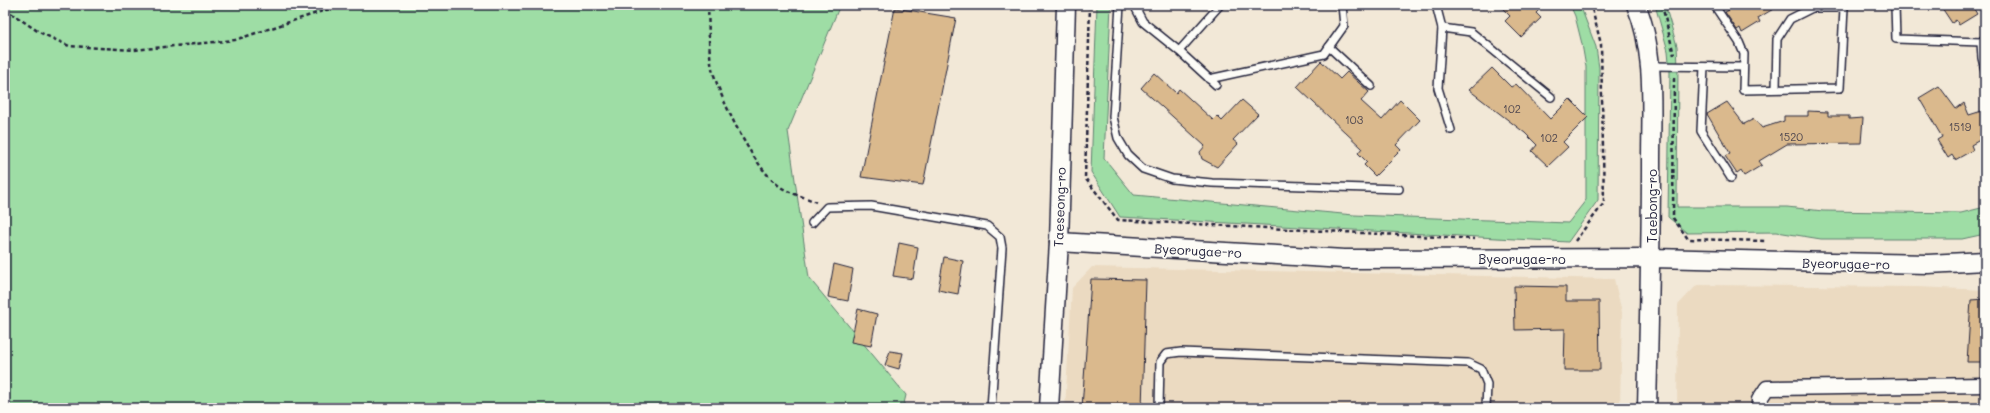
<svg xmlns="http://www.w3.org/2000/svg" width="1990" height="413" viewBox="0 0 1990 413" font-family="Mali,sans-serif">
  <rect width="100%" height="100%" fill="#f2e8d7"/>
  <filter id="ink" filterUnits="userSpaceOnUse"><feTurbulence type="fractalNoise" baseFrequency=".025" numOctaves="2"/><feDisplacementMap in="SourceGraphic" scale="8" xChannelSelector="R" yChannelSelector="G"/><feConvolveMatrix kernelMatrix="1 2 1 2 8 2 1 2 1" color-interpolation-filters="sRGB"/></filter>
  <g filter="url(#ink)">
    <!-- built -->
    <g fill="#ebdac1">
      <path d="M1092,267L1614,279L1622,312L1620,408H1065L1072,288Z"/>
      <path d="M1697,285L1918,287L1985,290V408H1677L1678,305Z"/>
    </g>
    <!-- green -->
    <g fill="#9edda5" stroke="#608070">
      <path d="M5,5H840L788,131L809,278L906,395L903,408H5Z"/>
      <path d="M1097,5H1111L1104,158L1134,195L1354,215L1568,223L1586,200V67L1582,44L1575,16L1570,5H1580L1596,47L1599,68L1598,200L1568,242L1120,217L1091,172Z"/>
      <path d="M1655,5H1665L1677,46L1678,67L1677,207H1787L1823,211L1961,213L1985,207V234L1962,239H1821L1777,232L1687,233L1668,217L1670,72L1668,51Z"/>
    </g>
    <!-- building -->
    <g fill="#dab98d" stroke="#22223b">
      <path d="M1499,5H1544L1536,13L1541,18L1521,37L1505,21L1510,16Z"/>
      <path d="M1724,5H1780L1758,18L1760,22L1742,33L1740,28L1737,30L1725,12L1729,10Z"/>
      <path d="M1940,5H1980L1974,9L1977,14L1959,25L1956,20L1952,23Z"/>
      <path d="M895,8L956,18L923,185L861,177Z"/>
      <path d="M1321,61L1340,79L1347,72L1369,92L1361,101L1382,120L1400,100L1420,120L1396,145L1401,150L1375,176L1364,165L1367,162L1358,153L1362,148L1297,87Z"/>
      <path d="M1492,68L1511,87L1516,84L1550,119L1570,99L1588,117L1563,142L1568,147L1548,166L1532,151L1537,145L1525,133L1469,90Z"/>
      <path d="M1154,73L1176,93L1179,89L1213,120L1217,116L1222,121L1242,100L1258,114L1233,140L1238,144L1217,167L1202,159L1200,152L1205,146L1141,88Z"/>
      <path d="M1939,86L1956,109L1964,103L1969,115L1985,110V137L1971,145L1973,150L1955,160L1952,155L1948,158L1937,140L1942,137L1919,98Z"/>
      <path d="M1727,102L1744,124L1754,119L1762,128L1784,121V116H1808V111L1828,112V116H1849V119L1863,118L1861,143L1787,144L1759,161L1762,165L1744,176L1741,171L1737,174L1725,156L1730,153L1707,114Z"/>
      <path d="M899,243L918,247L913,279L893,276Z"/>
      <path d="M944,257L963,261L958,294L938,290Z"/>
      <path d="M834,264L853,269L848,301L828,297Z"/>
      <path d="M1091,279L1146,280L1142,408H1082Z"/>
      <path d="M1514,286L1566,287V301H1599L1600,370H1564L1565,329L1515,330Z"/>
      <path d="M1985,299V362H1967L1971,300Z"/>
      <path d="M858,309L877,314L871,346L851,342Z"/>
      <path d="M890,351L903,353L899,369L885,365Z"/>
    </g>
    <g fill="none" stroke-linecap="round" stroke-linejoin="round">
      <!-- service casing -->
      <g stroke="#22223b" stroke-width="10">
        <g id="service">
          <path d="M1120,5L1113,117L1118,138L1128,155L1143,169L1172,179L1212,183L1399,189"/>
          <path d="M1134,5L1143,22L1179,51L1216,85"/>
          <path d="M1436,5L1442,28L1438,88L1451,130"/>
          <path d="M1714,5L1739,42L1744,54L1743,90L1840,88L1844,8H1812L1790,19L1777,39L1776,89"/>
          <path d="M1895,5L1896,39L1981,42"/>
          <path d="M1442,28L1471,32L1551,97"/>
          <path d="M1985,38L1981,42L1982,58L1985,70"/>
          <path d="M1329,47L1371,86"/>
          <path d="M1179,51L1220,5"/>
          <path d="M1649,66L1743,67"/>
          <path d="M1704,67L1701,131L1731,178"/>
          <path d="M1209,79L1324,54L1344,26L1342,5"/>
          <path d="M812,223L827,207L871,206L987,226L1000,237L1002,248L991,408"/>
          <path d="M1159,408L1160,362L1166,354L1181,352L1468,363L1481,369L1487,384L1486,408"/>
        </g>
      </g>
      <!-- minor casing -->
      <g stroke="#22223b" stroke-width="17">
        <path id="minor" d="M1759,408V400L1767,388L1985,385"/>
      </g>
      <!-- tertiary casing -->
      <g stroke="#22223b" stroke-width="21">
        <g id="tertiary">
          <path d="M1636,5C1656,52 1651,112 1651,162C1651,244 1649,326 1647,408"/>
          <path d="M1059,242L1344,259L1651,258L1928,264L1985,261"/>
          <path d="M1049,408L1059,242L1066,5"/>
        </g>
      </g>
      <!-- path -->
      <g stroke="#22223b" stroke-width="2.5" stroke-dasharray="4 3" stroke-linecap="butt">
        <path d="M708,5C709,23 708,55 713,72C722,102 755,171 782,188C792,194 805,197 816,202"/>
        <path d="M1090,5L1085,178L1118,220L1475,239"/>
        <path d="M1662,5L1674,55"/>
        <path d="M5,9L39,32L69,46L134,50L235,40L341,5"/>
        <path d="M1674,78L1673,218L1688,239L1767,241"/>
        <path d="M1575,241L1604,203L1601,44L1591,5"/>
      </g>
      <!-- service -->
      <use href="#service" stroke="#fdfcf7" stroke-width="7"/>
      <!-- minor -->
      <use href="#minor" stroke="#fdfcf7" stroke-width="14"/>
      <!-- tertiary -->
      <use href="#tertiary" stroke="#fdfcf7" stroke-width="18"/>
    </g>
  </g>
  <g text-anchor="middle" dominant-baseline="central" stroke-width="3.5" stroke-linejoin="round" paint-order="stroke">
    <!-- number labels -->
    <g font-size="11" fill="#504850">
      <text x="1512" y="108">102</text>
      <text x="1354" y="119">103</text>
      <text x="1960" y="126">1519</text>
      <text x="1791" y="136">1520</text>
      <text x="1549" y="137">102</text>
    </g>
    <!-- street labels -->
    <g font-size="13" fill="#22223b" stroke="#fdfcf7">
      <text transform="translate(1651 206) rotate(-90)">Taebong-ro</text>
      <text transform="translate(1059 207) rotate(-88)">Taeseong-ro</text>
      <text transform="translate(1198 250) rotate(3)">Byeorugae-ro</text>
      <text x="1522" y="258">Byeorugae-ro</text>
      <text transform="translate(1846 263) rotate(1)">Byeorugae-ro</text>
    </g>
  </g>
  <!-- margin -->
  <rect width="1990" height="413" fill="none" stroke="#fdfcf7" stroke-width="20"/>
  <rect x="10" y="10" width="1970" height="393" fill="none" stroke="#22223b" stroke-width="1.5" filter="url(#ink)"/>
</svg>
